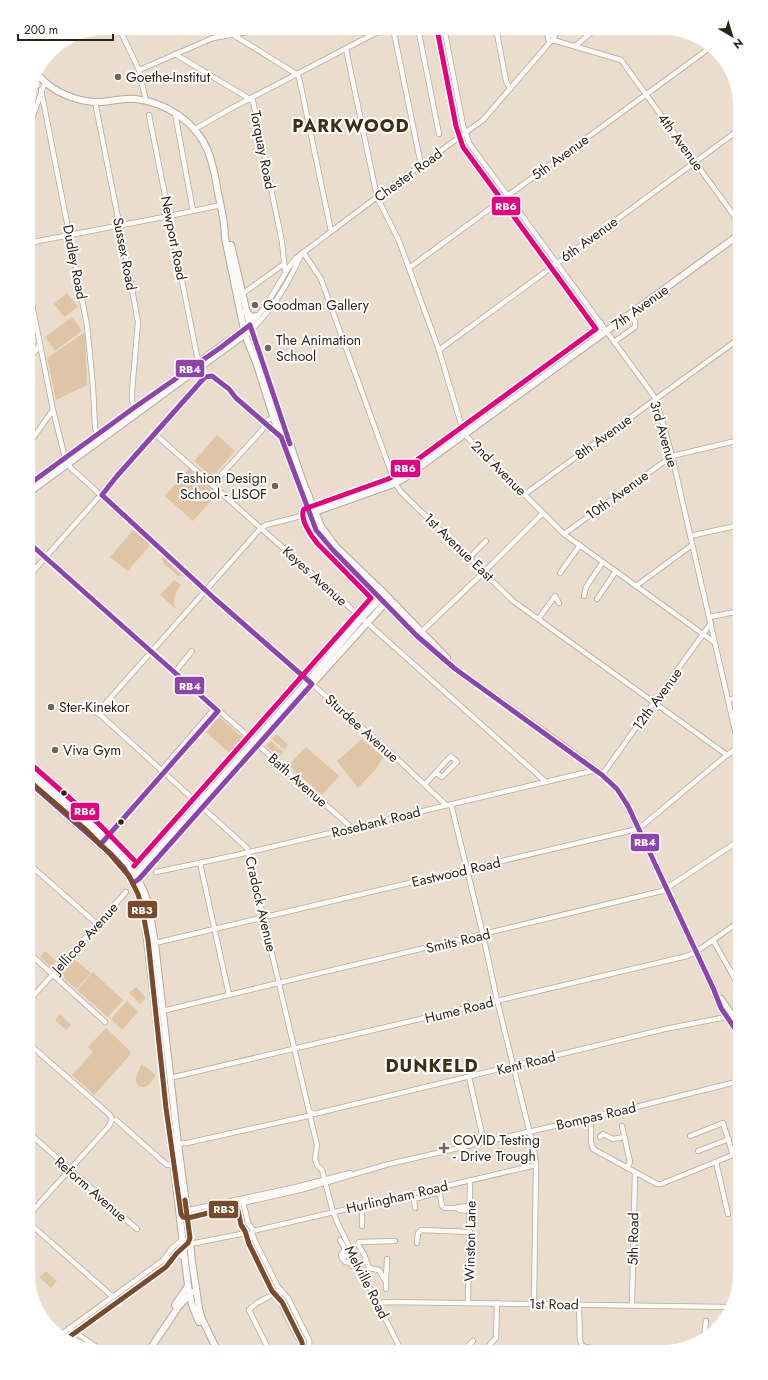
<svg xmlns="http://www.w3.org/2000/svg" width="768" height="1380" viewBox="0 0 768 1380" font-family="Jost,sans-serif">
  <rect width="100%" height="100%" fill="#eaddcd"/>
  <!-- green -->
  <g fill="#dfc5a5">
    <path d="M67,293L78,307L64,317L54,304Z"/>
    <path d="M72,317L82,331L55,351L45,337Z"/>
    <path d="M85,332L87,385L56,400L47,358Z"/>
    <path d="M217,435L235,451L212,477L194,461Z"/>
    <path d="M189,469L217,494L193,521L165,496Z"/>
    <path d="M133,530L150,545L128,571L110,557Z"/>
    <path d="M162,556L183,574L182,576H177C172,568 161,566 162,556Z"/>
    <path d="M174,580L181,585C177,589 173,599 174,605L176,607L175,608L160,595Z"/>
    <path d="M219,717L247,741V745L235,758L206,732Z"/>
    <path d="M277,734L288,745L284,750L272,739Z"/>
    <path d="M362,739L383,757L377,768L358,788L337,761Z"/>
    <path d="M271,741L283,752L279,757L266,746Z"/>
    <path d="M306,747L339,776L322,795L288,765Z"/>
    <path d="M45,951L56,961L51,967L40,957Z"/>
    <path d="M73,958L91,973L76,989L59,974Z"/>
    <path d="M93,972L123,1000L108,1017L77,990Z"/>
    <path d="M136,987L146,998L140,1004L129,993Z"/>
    <path d="M127,1001L138,1012L122,1030L111,1019Z"/>
    <path d="M60,1014L71,1025L66,1030L55,1020Z"/>
    <path d="M106,1028L130,1051L131,1054L94,1095L72,1075L93,1052L88,1047Z"/>
    <path d="M142,1064L156,1075C151,1082 147,1090 138,1086C133,1079 138,1071 142,1064Z"/>
    <path d="M46,1271L57,1281L51,1288L39,1277Z"/>
  </g>
  <g fill="none" stroke-linecap="round" stroke-linejoin="round">
    <!-- minor casing -->
    <g stroke="#b3a99d" stroke-width="6">
      <g id="minor">
        <path d="M119,28L139,70L146,101"/>
        <path d="M231,28L232,34L298,75L300,82L331,231"/>
        <path d="M366,28L377,32"/>
        <path d="M393,28L421,165"/>
        <path d="M418,28L439,134"/>
        <path d="M444,28L463,125L469,143L656,399L672,456L736,735L740,743"/>
        <path d="M496,28L506,81L510,89"/>
        <path d="M546,28L548,37"/>
        <circle cx="551" cy="38" r="3"/>
        <path d="M70,37L94,30"/>
        <path d="M554,37L559,28"/>
        <path d="M553,40L621,60L740,224"/>
        <path d="M575,46L597,28"/>
        <path d="M346,49L377,197L399,241L439,350L464,434L564,534L714,642"/>
        <path d="M175,54L253,101L282,242L285,271"/>
        <path d="M139,70L213,38L271,28"/>
        <path d="M41,90L87,325L93,387L95,427L96,431L99,434"/>
        <path d="M95,102L130,278L138,322L132,391V401L135,407"/>
        <path d="M175,113L193,211"/>
        <path d="M149,115L197,356L200,361"/>
        <path d="M195,129L230,109L385,28"/>
        <path d="M28,130L45,82"/>
        <path d="M28,243L169,216L221,205"/>
        <path d="M303,252L321,279L395,483L401,492L513,601L727,755"/>
        <path d="M409,268L711,47"/>
        <path d="M28,284L53,410L65,458L71,468L215,599L391,753L446,805"/>
        <path d="M242,294L284,264"/>
        <path d="M250,325L265,307L289,267L296,258L377,197L483,120L551,41"/>
        <path d="M251,330C272,310 289,282 301,255"/>
        <path d="M614,342L635,327V322L630,314"/>
        <path d="M439,350L740,129"/>
        <path d="M28,360L40,345"/>
        <path d="M155,434L546,782"/>
        <path d="M28,445L53,410"/>
        <path d="M212,485L262,430L267,421L276,415"/>
        <path d="M525,494L740,338"/>
        <path d="M564,534L672,456L740,440"/>
        <path d="M690,536L740,525"/>
        <path d="M28,542L352,828"/>
        <path d="M469,558L486,541"/>
        <path d="M560,573L580,545"/>
        <path d="M28,577L205,377L212,376L229,389L236,398L280,436"/>
        <path d="M636,586L692,545"/>
        <path d="M584,596L586,587L603,562"/>
        <path d="M597,599L616,571"/>
        <path d="M710,617L740,611"/>
        <path d="M539,618L555,596L559,603"/>
        <path d="M420,633L484,572L543,513"/>
        <path d="M175,672L192,651"/>
        <path d="M728,700L740,697"/>
        <path d="M95,710L247,848L309,1111L314,1114L665,1029L721,1018L740,1010"/>
        <path d="M97,713L261,528L266,525L309,514"/>
        <path d="M161,773L164,767L215,708"/>
        <path d="M602,775L711,623"/>
        <path d="M425,784L451,756L457,762L442,777L436,773"/>
        <path d="M28,790L33,784L35,777"/>
        <path d="M451,804L483,935L497,1000L534,1150L536,1165L534,1304"/>
        <path d="M100,845L218,711"/>
        <path d="M28,863L97,924"/>
        <path d="M200,863L229,995"/>
        <path d="M156,872L237,855L596,770"/>
        <path d="M713,940L740,988"/>
        <path d="M155,943L633,830L642,826L727,755L738,748"/>
        <path d="M28,952L105,1022"/>
        <path d="M28,1002L126,892"/>
        <path d="M162,1011L662,891L740,840"/>
        <path d="M469,1077L482,1134"/>
        <path d="M170,1078L687,956L696,952L740,921"/>
        <path d="M591,1117V1142L593,1149L657,1184H661L740,1152"/>
        <path d="M116,1120L167,1165L180,1164"/>
        <path d="M737,1121L740,1129"/>
        <path d="M622,1126L630,1162L627,1168"/>
        <path d="M28,1132L137,1229"/>
        <path d="M690,1136L723,1123L733,1155"/>
        <path d="M600,1137L603,1134L613,1139L624,1137"/>
        <path d="M172,1144L187,1143L308,1116H310L317,1145L315,1159L317,1165L322,1170L333,1212L339,1226L402,1352"/>
        <path d="M698,1151L729,1139"/>
        <path d="M716,1162L728,1214"/>
        <path d="M243,1201L248,1223L253,1230L252,1233L255,1241L278,1287L288,1298L309,1340L310,1352"/>
        <path d="M415,1208L414,1199L436,1193L440,1195L442,1206L445,1208H457L459,1207L470,1206"/>
        <path d="M457,1208L459,1210L470,1211"/>
        <path d="M180,1212L296,1187L350,1173"/>
        <path d="M28,1216L109,1126L112,1119L110,1115L28,1043"/>
        <path d="M181,1217L300,1190L389,1164L624,1110L740,1081"/>
        <path d="M28,1222L113,1297"/>
        <path d="M362,1226V1205"/>
        <path d="M253,1231L536,1165"/>
        <path d="M340,1240L345,1249L341,1255L342,1258L352,1253"/>
        <path d="M417,1243L418,1233L421,1230L470,1232"/>
        <path d="M190,1244L246,1233"/>
        <path d="M342,1258L345,1262L351,1263L352,1266"/>
        <path d="M163,1260L172,1248L183,1239"/>
        <path d="M386,1280L387,1259"/>
        <path d="M278,1289C279,1304 298,1343 310,1352"/>
        <path d="M386,1289V1282L379,1270L369,1268L364,1254L362,1251L358,1244L359,1242L395,1241"/>
        <path d="M468,1302L470,1180"/>
        <path d="M378,1303L390,1302L730,1307"/>
        <path d="M579,1304L580,1340L582,1345L585,1347L626,1352"/>
        <path d="M632,1305L635,1172"/>
        <path d="M69,1328L104,1352"/>
        <path d="M59,1336L162,1261L179,1255L185,1258"/>
        <path d="M704,1337L706,1321"/>
        <path d="M270,1352L249,1310L257,1303L281,1290"/>
        <path d="M462,1352L473,1341"/>
        <path d="M483,1352L496,1338L497,1303"/>
      </g>
    </g>
    <!-- major casing -->
    <g stroke="#b3a99d" stroke-width="8">
      <g id="major">
        <path d="M39,76C54,93 79,103 102,102C113,101 124,98 135,99C166,102 196,122 208,151C213,165 216,179 218,193C221,207 225,222 225,238L245,335L257,365L273,416L316,530L332,549L417,636L454,668L562,745L602,775L617,789L628,806L714,990L721,1008L740,1036"/>
        <path d="M231,245L251,330L303,482L321,526L336,547L385,594L447,658"/>
        <path d="M246,312L252,317L257,316"/>
        <path d="M597,338L600,323"/>
        <path d="M28,485L245,329"/>
        <path d="M28,493L248,332"/>
        <path d="M309,514L391,485L403,479L740,234"/>
        <path d="M28,771L87,822L117,851L136,875L145,894L149,908L155,943L178,1144L187,1211L192,1262L199,1308L202,1319L218,1352"/>
        <path d="M28,781L119,862L137,889L143,907L145,923L188,1286L192,1305L199,1322"/>
        <path d="M134,877L308,681L362,618L383,596"/>
        <path d="M137,880L257,745L387,601"/>
        <path d="M721,999L740,1028"/>
        <path d="M175,1305L188,1286"/>
        <path d="M148,1352L179,1306L192,1292"/>
      </g>
    </g>
    <!-- minor -->
    <use href="#minor" stroke="#fcfaf8" stroke-width="4.5"/>
    <!-- major -->
    <use href="#major" stroke="#fcfaf8" stroke-width="6"/>
    <!-- bus-1 casing -->
    <g stroke="#fff" stroke-width="8">
      <g id="bus-1">
        <path d="M28,485L135,407L220,348L250,325L290,444"/>
        <path d="M28,542L218,711L100,845"/>
        <path d="M28,781L112,855L124,868L133,883L139,879L312,684L215,599L102,495L117,476L205,377L212,376L229,389L236,398L281,437L316,530L332,549L417,636L454,668L602,775L617,789L628,806L714,990L721,1008L740,1036"/>
      </g>
    </g>
    <!-- bus-2 casing -->
    <g stroke="#fff" stroke-width="8">
      <g id="bus-2">
        <path d="M28,780L86,830L110,854L129,876L138,894L142,908L148,940L166,1108L181,1214L183,1217L188,1218L237,1206L241,1225L245,1231L249,1244L272,1291L282,1302L302,1342L303,1352"/>
        <path d="M65,1340L166,1267L177,1253L188,1243L190,1238L185,1200"/>
      </g>
    </g>
    <!-- bus-3 casing -->
    <g stroke="#fff" stroke-width="8">
      <g id="bus-3">
        <path d="M33,766L98,823L134,860"/>
        <path d="M134,866L371,598L317,543C311,536 299,518 304,509L388,479L399,473L596,329L463,147L456,126L437,29"/>
      </g>
    </g>
    <!-- bus-1 -->
    <use href="#bus-1" stroke="#8e44ad" stroke-width="5"/>
    <!-- bus-2 -->
    <use href="#bus-2" stroke="#7a4b2a" stroke-width="5"/>
    <!-- bus-3 -->
    <use href="#bus-3" stroke="#e5007d" stroke-width="5"/>
  </g>
  <!-- markers -->
  <g fill="#6f6558" stroke="#fff" stroke-width="1.5">
    <circle cx="118" cy="77" r="4"/>
    <circle cx="255" cy="305" r="4"/>
    <circle cx="268" cy="348" r="4"/>
    <circle cx="275" cy="486" r="4"/>
    <circle cx="51" cy="707" r="4"/>
    <circle cx="55" cy="750" r="4"/>
    <path d="M442 1142h4v4h4v4h-4v4h-4v-4h-4v-4h4z"/>
  </g>
  <g fill="#2d2419" stroke="#fff" stroke-width="1.5">
    <circle cx="64" cy="793" r="3.5"/>
    <circle cx="121" cy="822" r="3.5"/>
  </g>
  <g text-anchor="middle" dominant-baseline="central" stroke-width="4" stroke-linejoin="round" paint-order="stroke">
    <!-- poi labels -->
    <g font-size="14" fill="#2d2419" stroke="#fff" text-anchor="start">
      <text x="126" y="77">Goethe-Institut</text>
      <text x="263" y="305">Goodman Gallery</text>
      <text x="276" y="340">The Animation<tspan x="276" dy="16">School</tspan></text>
      <text x="267" y="478" text-anchor="end">Fashion Design<tspan x="267" dy="16">School - LISOF</tspan></text>
      <text x="59" y="707">Ster-Kinekor</text>
      <text x="63" y="750">Viva Gym</text>
      <text x="453" y="1140">COVID Testing<tspan x="453" dy="16">- Drive Trough</tspan></text>
    </g>
    <!-- street labels -->
    <g font-size="14" fill="#2d2419" stroke="#fff">
      <text transform="translate(681 142) rotate(54)">4th Avenue</text>
      <text transform="translate(263 150) rotate(79)">Torquay Road</text>
      <text transform="translate(560 157) rotate(-36)">5th Avenue</text>
      <text transform="translate(408 175) rotate(-36)">Chester Road</text>
      <text transform="translate(174 238) rotate(79)">Newport Road</text>
      <text transform="translate(589 239) rotate(-36)">6th Avenue</text>
      <text transform="translate(125 254) rotate(79)">Sussex Road</text>
      <text transform="translate(75 262) rotate(79)">Dudley Road</text>
      <text transform="translate(640 307) rotate(-36)">7th Avenue</text>
      <text transform="translate(664 434) rotate(74)">3rd Avenue</text>
      <text transform="translate(603 437) rotate(-36)">8th Avenue</text>
      <text transform="translate(499 468) rotate(45)">2nd Avenue</text>
      <text transform="translate(617 495) rotate(-36)">10th Avenue</text>
      <text transform="translate(459 547) rotate(44)">1st Avenue East</text>
      <text transform="translate(315 576) rotate(42)">Keyes Avenue</text>
      <text transform="translate(657 699) rotate(-54)">12th Avenue</text>
      <text transform="translate(362 728) rotate(42)">Sturdee Avenue</text>
      <text transform="translate(298 780) rotate(41)">Bath Avenue</text>
      <text transform="translate(376 822) rotate(-14)">Rosebank Road</text>
      <text transform="translate(456 872) rotate(-13)">Eastwood Road</text>
      <text transform="translate(261 904) rotate(77)">Cradock Avenue</text>
      <text transform="translate(85 938) rotate(-48)">Jellicoe Avenue</text>
      <text transform="translate(458 941) rotate(-13)">Smits Road</text>
      <text transform="translate(459 1010) rotate(-14)">Hume Road</text>
      <text transform="translate(526 1063) rotate(-14)">Kent Road</text>
      <text transform="translate(596 1116) rotate(-13)">Bompas Road</text>
      <text transform="translate(91 1189) rotate(41)">Reform Avenue</text>
      <text transform="translate(397 1197) rotate(-13)">Hurlingham Road</text>
      <text transform="translate(633 1239) rotate(-89)">5th Road</text>
      <text transform="translate(470 1241) rotate(-89)">Winston Lane</text>
      <text transform="translate(367 1282) rotate(63)">Melville Road</text>
      <text transform="translate(554 1304) rotate(1)">1st Road</text>
    </g>
    <!-- district labels -->
    <g font-size="18" font-weight="bold" letter-spacing="1" fill="#402d15" stroke="#fff">
      <text x="351" y="126">PARKWOOD</text>
      <text x="432" y="1066">DUNKELD</text>
    </g>
  </g>
  <!-- crop -->
  <path d="M0 0H768V1380H0ZM105 35H663A70 70 0 0 1 733 105V1275A70 70 0 0 1 663 1345H105A70 70 0 0 1 35 1275V105A70 70 0 0 1 105 35Z" fill="#fff" fill-rule="evenodd"/>
  <g stroke="#fff" stroke-width="1.5">
    <rect x="491" y="196" width="30" height="20" rx="4" fill="#e5007d"/>
    <rect x="175" y="359" width="30" height="19" rx="4" fill="#8e44ad"/>
    <rect x="390" y="459" width="31" height="19" rx="4" fill="#e5007d"/>
    <rect x="174" y="676" width="31" height="19" rx="4" fill="#8e44ad"/>
    <rect x="70" y="802" width="30" height="19" rx="4" fill="#e5007d"/>
    <rect x="630" y="833" width="30" height="19" rx="4" fill="#8e44ad"/>
    <rect x="127" y="900" width="31" height="19" rx="4" fill="#7a4b2a"/>
    <rect x="208" y="1200" width="31" height="19" rx="4" fill="#7a4b2a"/>
  </g>
  <g font-size="11" text-anchor="middle" font-weight="bold" fill="#fff">
    <text x="506" y="210">RB6</text>
    <text x="190" y="373">RB4</text>
    <text x="405" y="472">RB6</text>
    <text x="190" y="690">RB4</text>
    <text x="85" y="815">RB6</text>
    <text x="645" y="846">RB4</text>
    <text x="142" y="914">RB3</text>
    <text x="224" y="1213">RB3</text>
  </g>
  <!-- north arrow -->
  <g transform="translate(732 36) rotate(142)" stroke="#ffffff" stroke-width="3" paint-order="stroke">
  <path d="M0-3L7 15L0 10L-7 15Z" fill="#2d2419"/>
  <text y="-6" font-size="11" font-weight="bold" text-anchor="middle" fill="#2d2419">N</text>
  </g>
  <!-- scale -->
  <path d="M18 34v6h95v-6" fill="none" stroke="#2d2419" stroke-width="2"/>
  <text x="24" y="34" font-size="12" fill="#2d2419" stroke="#ffffff" stroke-width="3" paint-order="stroke">200 m</text>
</svg>
